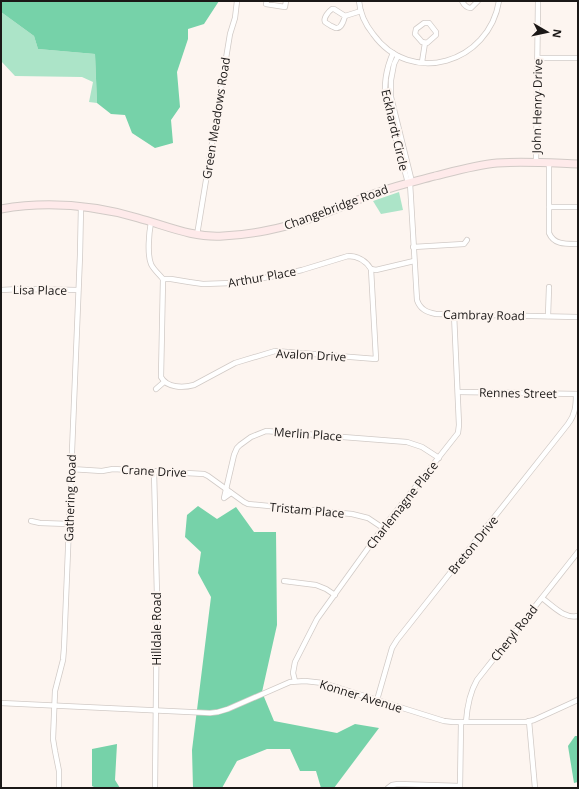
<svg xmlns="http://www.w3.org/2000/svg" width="579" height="789" viewBox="0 0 579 789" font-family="'Open Sans',sans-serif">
  <rect width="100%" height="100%" fill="#fdf5f0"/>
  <!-- green -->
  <g fill="#ace4c8">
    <path d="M1,1H2L1,12L34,36L38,49L95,54L97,103L89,102L93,82L82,77L15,76L1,61Z"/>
    <path d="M399,192L403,210L381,214L373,201Z"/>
  </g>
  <!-- forest -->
  <g fill="#76d2a9">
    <path d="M2,1L20,2L21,1H219L204,24L188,29V39L177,72L180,107L171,120L173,143L155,148L132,133L125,115L111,114L97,103L95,54L38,49L34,36L1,12Z"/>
    <path d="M198,506L217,519L236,507L254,532H276L277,625L262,692L274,721L337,733L355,724L379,728L334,788H321L316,771H300L290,749H267L237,761L222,788H193L192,750L211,597L198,573L201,552L185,537L187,515Z"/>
    <path d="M575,736H578V782L574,783L568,746Z"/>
    <path d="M117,744L115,780L120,788H96L92,786V749Z"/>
  </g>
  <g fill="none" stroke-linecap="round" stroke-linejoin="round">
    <!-- minor casing -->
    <g stroke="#d1cac6" stroke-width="6">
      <g id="minor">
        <path d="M267,1L266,4L285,7L286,1"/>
        <path d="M359,1C360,13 365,24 373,34C411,87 489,63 499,1"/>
        <path d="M462,1C464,5 466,8 471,8L478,1"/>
        <path d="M332,9H334L345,16C344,20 341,29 336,28C335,28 332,26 331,26C330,25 326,23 325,22C323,18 329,11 332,9Z"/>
        <path d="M345,16L361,11"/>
        <path d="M424,23H429L436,32V35L427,43L422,42L415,34L416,29Z"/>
        <path d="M393,53C386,69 383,84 386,102L408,183"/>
        <path d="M398,56L394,64L391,80V97L412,182"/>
        <path d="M538,58H578"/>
        <path d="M422,62L425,43"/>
        <path d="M536,163L538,1"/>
        <path d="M549,163V233C554,245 566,244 578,244"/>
        <path d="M410,183L417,300C420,309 426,312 436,314L578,317"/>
        <path d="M549,207H578"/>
        <path d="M151,222C149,233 147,254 151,264C153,269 159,274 163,279H171L189,282L203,284L232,283L281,275L302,270L348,256C358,256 366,261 371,269L376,270L414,261"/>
        <path d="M197,235L230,34L235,18L237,1"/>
        <path d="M413,247L464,244L467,240"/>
        <path d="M163,279L161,377C167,388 183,388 194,385L235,363L275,351L376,359L371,269"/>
        <path d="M1,290L20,289L78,290"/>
        <path d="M548,316L549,287"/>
        <path d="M156,389L164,382"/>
        <path d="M458,392L578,394"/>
        <path d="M71,469L102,471L113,469L204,474L208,476L244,502L248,504L352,514L368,518L383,528"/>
        <path d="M154,471L157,596L155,788"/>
        <path d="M231,493L224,498L234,455L237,448L240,445L251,437L266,431L407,442L422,447L439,458"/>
        <path d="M31,521L40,523L69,524"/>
        <path d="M284,581L316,585L326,589L335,595"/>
        <path d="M542,598C553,606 564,619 578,616"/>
        <path d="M295,681L293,673L295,662L317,619L379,533L458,433L459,425L454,314"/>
        <path d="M377,700L392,648L397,640L568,424C575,415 576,406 576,394"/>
        <path d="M1,703L210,713L218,712L228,709L290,682L305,681L323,683L444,721L453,722H526L534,720L578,700"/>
        <path d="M529,721L535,788"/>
        <path d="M466,722C467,708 470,692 477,680L578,552"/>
        <path d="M59,788V771L55,751L53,739L55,691L63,660L64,648L80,255L81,206"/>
        <path d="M388,788L392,785L398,784L460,786"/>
        <path d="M460,788L461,722"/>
      </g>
    </g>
    <!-- secondary casing -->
    <g stroke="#d1cac6" stroke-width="9">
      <path id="secondary" d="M1,209C47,201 93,205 138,218C167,226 193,238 223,236C250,235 284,228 309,219C334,211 357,199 382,191C399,185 417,181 435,176C455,171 476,165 497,163C523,161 551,163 578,164"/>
    </g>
    <!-- minor -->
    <use href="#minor" stroke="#fff" stroke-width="4.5"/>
    <!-- secondary -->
    <use href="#secondary" stroke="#feeaea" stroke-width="7"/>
  </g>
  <g text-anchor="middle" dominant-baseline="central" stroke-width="4" stroke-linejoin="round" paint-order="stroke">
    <!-- street labels -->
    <g font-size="12" fill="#1b1817" stroke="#fdf5f0">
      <text transform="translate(537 106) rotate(-89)">John Henry Drive</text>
      <text transform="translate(216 118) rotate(-81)">Green Meadows Road</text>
      <text transform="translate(395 130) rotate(77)">Eckhardt Circle</text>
      <text transform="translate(336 207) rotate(-20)">Changebridge Road</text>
      <text transform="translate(262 277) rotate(-10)">Arthur Place</text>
      <text transform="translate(40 290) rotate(1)">Lisa Place</text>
      <text transform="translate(484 315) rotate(1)">Cambray Road</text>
      <text transform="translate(311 355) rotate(3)">Avalon Drive</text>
      <text transform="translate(518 393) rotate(1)">Rennes Street</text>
      <text transform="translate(308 434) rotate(4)">Merlin Place</text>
      <text transform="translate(154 471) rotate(3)">Crane Drive</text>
      <text transform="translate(70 498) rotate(-88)">Gathering Road</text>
      <text transform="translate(402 505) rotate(-52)">Charlemagne Place</text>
      <text transform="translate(307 510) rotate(5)">Tristam Place</text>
      <text transform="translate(473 545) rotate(-51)">Breton Drive</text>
      <text transform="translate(156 629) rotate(-90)">Hilldale Road</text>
      <text transform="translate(514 633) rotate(-52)">Cheryl Road</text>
      <text transform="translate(361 696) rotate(17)">Konner Avenue</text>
    </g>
  </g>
  <!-- border -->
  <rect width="579" height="789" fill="none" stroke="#1b1817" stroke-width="4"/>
  <!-- north arrow -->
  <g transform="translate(547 32) rotate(99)" stroke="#fdf5f0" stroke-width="3" paint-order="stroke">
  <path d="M0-3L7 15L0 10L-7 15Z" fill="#1b1817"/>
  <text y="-6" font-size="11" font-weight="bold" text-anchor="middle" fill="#1b1817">N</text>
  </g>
</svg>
